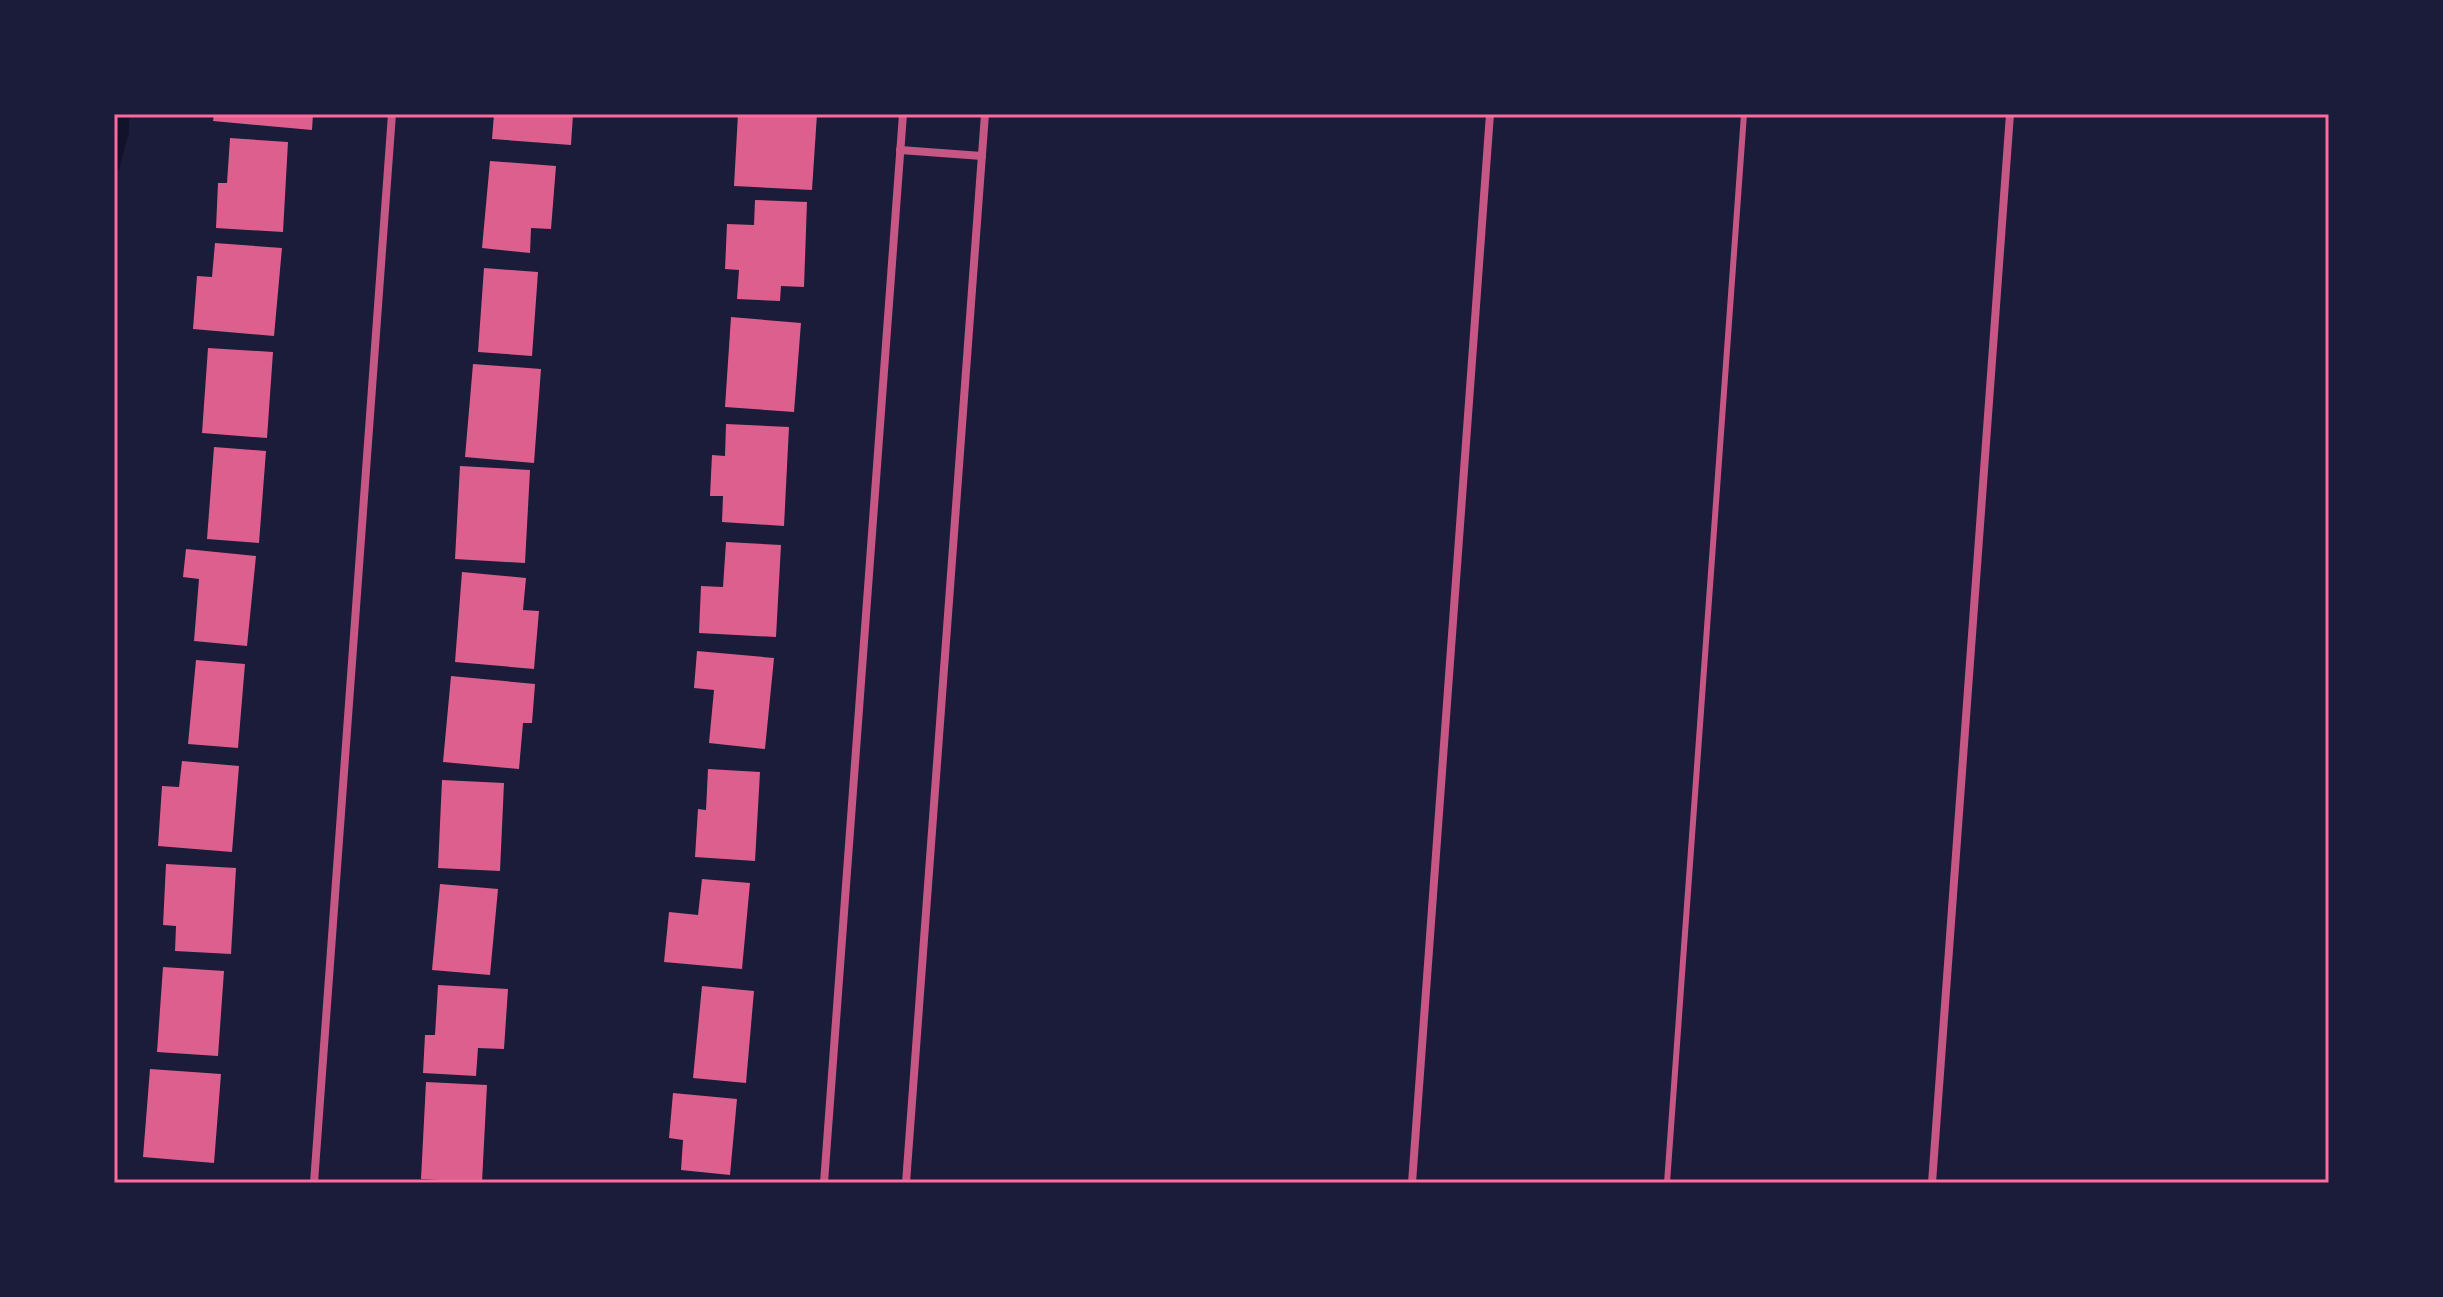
<svg xmlns="http://www.w3.org/2000/svg" width="2443" height="1297" viewBox="0 0 2443 1297" font-family="Ubuntu,sans-serif">
  <rect width="100%" height="100%" fill="#1b1b3a"/>
  <g fill="none" stroke-linecap="round" stroke-linejoin="round">
    <!-- stream -->
    <path stroke="#12122b" stroke-width="11" d="M114,167L123,133L124,114"/>
  </g>
  <!-- building -->
  <g fill="#dd5f8e">
    <path d="M214,114H313L312,130L213,121Z"/>
    <path d="M494,114H573L571,145L492,139Z"/>
    <path d="M738,114H817L812,190L734,186Z"/>
    <path d="M230,138L288,142L283,232L216,228L218,183H227Z"/>
    <path d="M490,161L556,166L551,229L531,228L530,253L482,248Z"/>
    <path d="M755,200L807,202L804,287L781,286L780,301L737,299L739,270L725,269L727,224L754,225Z"/>
    <path d="M215,243L282,248L274,336L193,329L197,276L212,277Z"/>
    <path d="M484,268L538,272L532,356L478,352Z"/>
    <path d="M731,317L801,323L794,412L725,407Z"/>
    <path d="M208,348L273,352L267,438L202,433Z"/>
    <path d="M473,364L541,369L534,463L465,457Z"/>
    <path d="M726,424L789,427L784,526L722,522L723,496H710L712,455L725,456Z"/>
    <path d="M214,447L266,451L259,543L207,539Z"/>
    <path d="M460,466L530,470L525,563L455,559Z"/>
    <path d="M726,542L781,545L776,637L699,633L701,586L723,587Z"/>
    <path d="M186,549L256,556L247,646L194,641L199,579L183,577Z"/>
    <path d="M462,572L526,578L523,610L539,611L534,669L455,662Z"/>
    <path d="M697,651L774,658L765,749L709,743L714,690L694,688Z"/>
    <path d="M196,660L245,664L238,748L188,744Z"/>
    <path d="M451,676L535,684L532,723H523L519,769L443,762Z"/>
    <path d="M182,761L239,766L232,852L158,846L162,786L179,787Z"/>
    <path d="M708,769L760,772L755,861L695,857L698,809L706,810Z"/>
    <path d="M442,780L504,783L500,871L438,868Z"/>
    <path d="M166,864L236,868L231,954L175,951L176,926L163,925Z"/>
    <path d="M702,879L750,883L742,969L664,962L669,912L698,915Z"/>
    <path d="M440,884L498,889L490,975L432,970Z"/>
    <path d="M163,967L224,971L218,1056L157,1052Z"/>
    <path d="M438,985L508,989L504,1049L478,1048L476,1076L423,1073L425,1035H435Z"/>
    <path d="M702,986L754,991L746,1083L693,1078Z"/>
    <path d="M150,1069L221,1074L214,1163L143,1157Z"/>
    <path d="M426,1082L487,1085L482,1182L421,1179Z"/>
    <path d="M673,1093L737,1099L730,1175L681,1170L683,1140L669,1138Z"/>
  </g>
  <g fill="none" stroke-linecap="round" stroke-linejoin="round">
    <!-- service -->
    <path stroke="#c65784" stroke-width="6" d="M1667,1183L1744,114"/>
    <!-- minor -->
    <g stroke="#c65784" stroke-width="8">
      <path d="M900,150L982,156"/>
      <path d="M314,1183L392,114"/>
      <path d="M824,1183L903,114"/>
      <path d="M906,1183L985,114"/>
      <path d="M1412,1183L1490,114"/>
      <path d="M1932,1183L2010,114"/>
    </g>
  </g>
  <!-- border -->
  <rect width="2443" height="1297" fill="none" stroke="#1b1b3a" stroke-width="232"/>
  <rect x="116" y="116" width="2211" height="1065" fill="none" stroke="#ff6b9d" stroke-width="3"/>
</svg>
